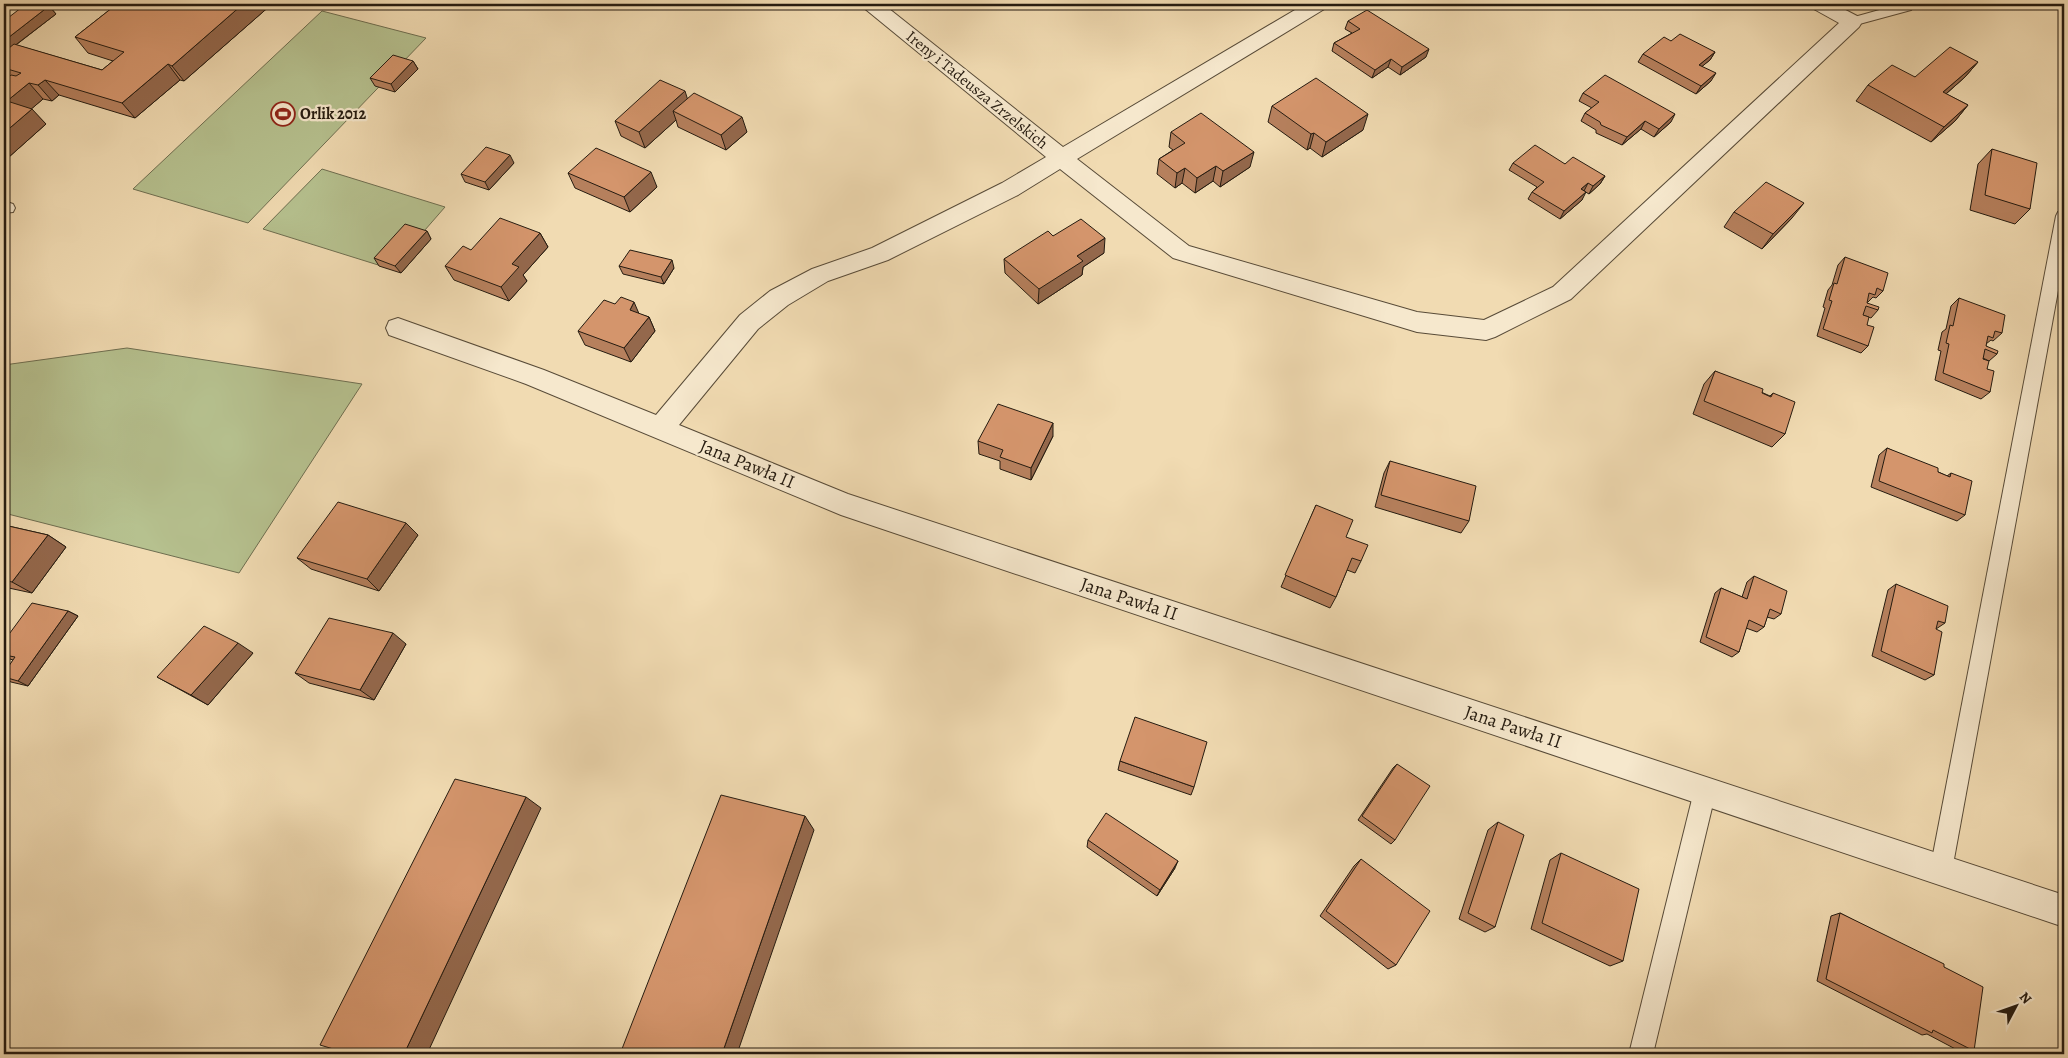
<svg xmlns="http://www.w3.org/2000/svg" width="2068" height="1058" viewBox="0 0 2068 1058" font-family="Alegreya,serif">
  <rect width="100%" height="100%" fill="#f1dbb2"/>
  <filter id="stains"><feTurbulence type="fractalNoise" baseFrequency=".004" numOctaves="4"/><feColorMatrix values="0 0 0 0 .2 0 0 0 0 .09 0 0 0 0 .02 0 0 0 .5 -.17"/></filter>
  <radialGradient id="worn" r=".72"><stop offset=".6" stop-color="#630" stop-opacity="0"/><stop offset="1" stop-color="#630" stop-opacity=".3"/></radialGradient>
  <!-- green -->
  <g fill="#b6c18f" stroke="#6e6e50">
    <path d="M322,11L426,38L248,223L133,189Z"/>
    <path d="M322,169L445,207L391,269L263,229Z"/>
    <path d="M127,348L362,384L239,573L4,513V365Z"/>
  </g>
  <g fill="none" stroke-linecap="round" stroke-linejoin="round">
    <!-- lane casing -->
    <g stroke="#584b38" stroke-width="2">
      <g id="lane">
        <path d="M1901,4H1917L1911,10L1852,26L1847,25L1845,22L1847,19Z"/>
        <path d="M4,201L13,204L15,208L13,212L4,213Z"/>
        <path d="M2064,210V258L1952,870L1949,878L1941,881L1933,878L1930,870L2056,216L2058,212Z"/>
        <path d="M1705,781L1713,784L1716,791L1653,1054H1629L1694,791L1697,784Z"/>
      </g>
    </g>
    <!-- street casing -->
    <g stroke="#584b38" stroke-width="2">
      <path id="street" d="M861,4H883L1063,147L1305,4H1329L1326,8L1077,159L1189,246L1417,312L1484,320L1553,287L1839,23L1812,8L1809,4H1834L1859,17L1862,22L1859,27L1571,299L1495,337L1486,340L1417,332L1173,258L1060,169L1018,195L888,260L828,281L788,305L758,329L679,425L848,494L2064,895V927L841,515L526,384L389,335L386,328L389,321L398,318L544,370L656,415L740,315L770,291L812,269L872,248L1002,183L1046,157L864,8Z"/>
    </g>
    <!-- lane -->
    <use href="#lane" fill="#f6e8cd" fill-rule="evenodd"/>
    <!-- street -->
    <use href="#street" fill="#f6e8cd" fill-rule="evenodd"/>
  </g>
  <!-- wall -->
  <g fill="#b6805d" stroke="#251b10">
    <path d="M117,4H272L184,81L180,80L135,118L59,95L52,101L43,99L31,109L46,124L9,157L4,155V81L6,79L4,78V21L49,6L56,14L16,45L102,70L113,61L88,53L75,37Z"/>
    <path d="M1348,21L1426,57L1400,75L1388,67L1372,78L1332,51L1334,43L1352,33L1345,29Z"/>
    <path d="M1671,41L1715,52L1710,60L1702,66L1711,81L1696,94L1638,62L1643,54Z"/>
    <path d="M413,61L418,69L395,92L375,86L370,78Z"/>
    <path d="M1978,62L1965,77L1946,94L1968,105L1955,121L1931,142L1856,101L1868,85L1915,77Z"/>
    <path d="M1583,93L1671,122L1654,137L1641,129L1622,145L1596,133V130L1581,121L1585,113L1592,108L1579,101Z"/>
    <path d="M687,99L747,132L726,150L678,127L676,120L645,148L621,136L615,121Z"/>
    <path d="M1272,106L1363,130L1322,157L1310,148L1307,150L1268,122Z"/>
    <path d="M1171,132L1250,167L1220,187L1213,181L1195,193L1182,183L1175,188L1157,174L1159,159L1173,150L1169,147Z"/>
    <path d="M1992,149L2030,209L2015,224L1970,210L1978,164Z"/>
    <path d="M514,163L489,190L465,182L461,174Z"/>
    <path d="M1513,163L1565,164L1605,176L1600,184L1589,194L1584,191L1582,200L1560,219L1528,199L1532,192L1537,187L1509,170Z"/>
    <path d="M568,173L657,187L630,212L575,188Z"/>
    <path d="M1734,212L1792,218L1762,249L1724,227Z"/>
    <path d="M427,231L431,239L401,273L379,266L374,258Z"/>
    <path d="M540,233L548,247L523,275L527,281L509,301L454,280L445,266Z"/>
    <path d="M1053,236L1104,253L1083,267L1082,275L1038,304L1005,273L1004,259Z"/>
    <path d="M1845,257L1883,291L1876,298L1873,297L1868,302H1867V303L1878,310L1871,318L1863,315L1867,325L1868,346L1861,353L1817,336L1825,308L1823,307L1828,290L1832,285L1838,265Z"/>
    <path d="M619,266L674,268L664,284L623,274Z"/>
    <path d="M1959,298L2002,333L1993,341L1991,340L1986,344V346L1997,354L1989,361L1983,358L1987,369L1990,392L1981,399L1935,380L1941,351L1938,350L1942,332L1946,329L1951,306Z"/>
    <path d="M639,314L649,317L655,331L631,362L585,345L578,331Z"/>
    <path d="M1715,371L1770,396L1773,393L1785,434L1772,447L1693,414L1704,384Z"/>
    <path d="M1053,436L1031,480L1000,469V461L979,454L978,441Z"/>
    <path d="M1887,448L1947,476L1951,473L1965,515L1957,521L1871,487L1879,455Z"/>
    <path d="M1390,461L1469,521L1461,533L1375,507L1384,473Z"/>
    <path d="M1316,505L1346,537L1361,561L1355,573L1347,570L1336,597L1330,608L1281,587Z"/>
    <path d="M406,523L418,535L379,591L311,569L297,558Z"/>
    <path d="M4,525L48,535L66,547L32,593L4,587Z"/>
    <path d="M1754,576L1781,614L1774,619L1767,617L1764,627L1757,632L1746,628L1739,652L1732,657L1700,642L1715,593L1721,588L1742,597L1747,582Z"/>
    <path d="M1896,584L1945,623L1936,629L1934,675L1925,680L1872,656L1888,590Z"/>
    <path d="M68,611L78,616L28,686L11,682L4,678L13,660L4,657V641Z"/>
    <path d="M406,644L374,700L309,683L295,673Z"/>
    <path d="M253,653L208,705L157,677Z"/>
    <path d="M1120,761L1194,787L1191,795L1118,770Z"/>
    <path d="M1397,764L1395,840L1391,844L1358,820L1393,768Z"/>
    <path d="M1498,822L1495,927L1485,932L1459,919L1488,830Z"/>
    <path d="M1088,840L1175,868L1157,896L1087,847Z"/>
    <path d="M1561,853L1623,961L1610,966L1531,929L1550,860Z"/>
    <path d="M1361,859L1396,965L1388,969L1320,916L1354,866Z"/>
    <path d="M1840,913L1944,967L1974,1051L1963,1053L1927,1034L1922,1035L1817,981L1831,916Z"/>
  </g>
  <!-- shaded-wall -->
  <g fill="#94684c" stroke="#251b10">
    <path d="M243,4H272L184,81L172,66Z"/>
    <path d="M49,6L56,14L5,53L4,52V41Z"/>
    <path d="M1429,49L1426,57L1400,75L1402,67Z"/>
    <path d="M1715,52L1710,60L1694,73L1699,65Z"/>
    <path d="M1391,59L1388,67L1372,78L1375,70Z"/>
    <path d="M413,61L418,69L395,92L391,84Z"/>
    <path d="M1978,62L1965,77L1930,108L1943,92Z"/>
    <path d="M168,64L180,80L135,118L122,103Z"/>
    <path d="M1716,73L1711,81L1696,94L1701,86Z"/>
    <path d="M45,80L59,95L52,101L38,85Z"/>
    <path d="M29,83L43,99L22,117L7,101Z"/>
    <path d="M685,91L690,107L673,111L676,120L645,148L639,132Z"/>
    <path d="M1968,105L1955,121L1931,142L1944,127Z"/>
    <path d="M32,109L46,124L9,157L4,152V133Z"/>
    <path d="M1368,114L1363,130L1322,157L1326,142Z"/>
    <path d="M1675,114L1671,122L1654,137L1659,129Z"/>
    <path d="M742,117L747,132L726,150L721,135Z"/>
    <path d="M1645,121L1641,129L1622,145L1627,137Z"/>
    <path d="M1314,133L1310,148L1307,150L1311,134Z"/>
    <path d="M1254,152L1250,167L1220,187L1223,171Z"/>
    <path d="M510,155L514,163L489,190L485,182Z"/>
    <path d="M1216,166L1213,181L1195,193L1197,178Z"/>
    <path d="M1185,168L1182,183L1175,188L1177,173Z"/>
    <path d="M651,172L657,187L630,212L624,197Z"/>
    <path d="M1605,176L1600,184L1589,194L1593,186Z"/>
    <path d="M1588,183L1584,191L1581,189Z"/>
    <path d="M1586,192L1582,200L1560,219L1564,211Z"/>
    <path d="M1804,203L1792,218L1762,249L1773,234Z"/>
    <path d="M427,231L431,239L401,273L395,266Z"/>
    <path d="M540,233L548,247L523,275L527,281L509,301L501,287L512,264Z"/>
    <path d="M1105,238L1104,253L1083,267L1082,275L1038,304L1039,289L1077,256Z"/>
    <path d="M672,260L674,268L664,284L661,277Z"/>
    <path d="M634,302L640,316L630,310Z"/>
    <path d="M649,317L655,331L631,362L624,348Z"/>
    <path d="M1053,423V436L1031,480V468Z"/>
    <path d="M406,523L418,535L379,591L367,579Z"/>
    <path d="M48,535L66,547L32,593L12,582Z"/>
    <path d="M68,611L78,616L28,686L18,681Z"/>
    <path d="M393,633L406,644L374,700L360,690Z"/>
    <path d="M238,643L253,653L208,705L191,695Z"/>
    <path d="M526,797L541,808L427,1054H404Z"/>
    <path d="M805,816L814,830L737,1054H722Z"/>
    <path d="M1178,861L1175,868L1157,896L1160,890Z"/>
  </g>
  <!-- building -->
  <g fill="#d4956c" stroke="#251b10">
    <path d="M26,4H41L49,6L4,41V21Z"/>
    <path d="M117,4H243L172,66L168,64L122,103L45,80L38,85L29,83L7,101L32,109L4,133V81L11,75L16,76L21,73L4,68V52L14,44L102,70L124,52L75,37Z"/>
    <path d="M1367,10L1429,49L1402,67L1391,59L1375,70L1334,43L1360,29L1348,21Z"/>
    <path d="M1680,34L1715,52L1699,65L1716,73L1701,86L1643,54L1664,37L1671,41Z"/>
    <path d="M1950,47L1978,62L1943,92L1968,105L1944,127L1868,85L1892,65L1915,77Z"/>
    <path d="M393,55L413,61L391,84L370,78Z"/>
    <path d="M1605,75L1675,114L1659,129L1645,121L1627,137L1601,125L1600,122L1585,113L1599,102L1583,93Z"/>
    <path d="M1316,78L1368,114L1326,142L1314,133L1311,134L1272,106Z"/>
    <path d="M660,80L685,91L639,132L615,121Z"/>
    <path d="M694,93L742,117L721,135L673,111Z"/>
    <path d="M1201,113L1254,152L1223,171L1216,166L1197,178L1185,168L1177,173L1159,159L1185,143L1171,132Z"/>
    <path d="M1535,145L1565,164L1573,157L1605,176L1593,186L1588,183L1581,189L1586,192L1564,211L1532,192L1544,182L1513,163Z"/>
    <path d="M486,147L510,155L485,182L461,174Z"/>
    <path d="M596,148L651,172L624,197L568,173Z"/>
    <path d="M1992,149L2037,163L2030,209L1985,195Z"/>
    <path d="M1766,182L1804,203L1773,234L1734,212Z"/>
    <path d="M500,218L540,233L512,264L519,267L501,287L445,266L463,246L471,250Z"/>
    <path d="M1081,219L1105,238L1077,256L1083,261L1039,289L1004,259L1048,231L1053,236Z"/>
    <path d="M405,224L427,231L395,266L374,258Z"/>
    <path d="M630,250L672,260L661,277L619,266Z"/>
    <path d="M1845,257L1888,273L1883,291L1877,288L1875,295L1869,293L1867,303L1879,307L1878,310L1866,306L1863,315L1869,317L1867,325L1874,327L1868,346L1823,329L1832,301L1829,300L1834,283L1837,284Z"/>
    <path d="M621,297L634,302L630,310L649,317L624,348L578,331L604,300L615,304Z"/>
    <path d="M1959,298L2005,315L2002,333L1995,331L1993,338L1988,336L1986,346L1998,351L1997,354L1985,349L1983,359L1989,361L1987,369L1994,371L1990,392L1943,373L1949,344L1946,343L1950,325L1953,326Z"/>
    <path d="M1715,371L1763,389L1762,393L1771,397L1773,393L1795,402L1785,434L1704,401Z"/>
    <path d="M998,404L1053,423L1031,468L1000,457L1003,450L978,441Z"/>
    <path d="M1887,448L1938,468V472L1950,477L1951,473L1972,481L1965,515L1879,481Z"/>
    <path d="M1390,461L1476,486L1469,521L1381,495Z"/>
    <path d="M338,502L406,523L367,579L297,558Z"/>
    <path d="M1316,505L1353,520L1346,537L1368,545L1361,561L1352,558L1336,597L1285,575Z"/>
    <path d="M4,525L48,535L12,582L4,580Z"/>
    <path d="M1754,576L1787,591L1781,614L1770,609L1764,627L1749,620L1739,652L1706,637L1721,588L1747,599Z"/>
    <path d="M1896,584L1948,606L1945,623L1938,621L1936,629L1942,632L1934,675L1881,651Z"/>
    <path d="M32,603L68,611L18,681L4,677V673L15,657L4,655V641Z"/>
    <path d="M329,618L393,633L360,690L295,673Z"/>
    <path d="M204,626L238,643L191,695L157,677Z"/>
    <path d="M1135,717L1207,742L1194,787L1120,761Z"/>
    <path d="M1397,764L1430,786L1395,840L1362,816Z"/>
    <path d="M455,779L526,797L404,1054H350L320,1045Z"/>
    <path d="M721,795L805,816L722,1054H620Z"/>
    <path d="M1106,813L1178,861L1160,890L1088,840Z"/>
    <path d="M1498,822L1524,835L1495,927L1468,913Z"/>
    <path d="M1561,853L1639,889L1623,961L1542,923Z"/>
    <path d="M1361,859L1430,911L1396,965L1326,911Z"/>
    <path d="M1840,913L1944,964V967L1983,987L1974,1051L1933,1030L1932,1033L1826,979Z"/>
  </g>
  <!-- icons -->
  <defs>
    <g id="stadium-ring" transform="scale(1.25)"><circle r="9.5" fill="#f6e8cd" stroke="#8f2418" stroke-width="1.5"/><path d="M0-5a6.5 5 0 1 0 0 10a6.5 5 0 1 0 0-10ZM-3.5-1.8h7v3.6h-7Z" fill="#8f2418"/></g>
  </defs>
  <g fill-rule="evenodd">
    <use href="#stadium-ring" x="283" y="114"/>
  </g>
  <g text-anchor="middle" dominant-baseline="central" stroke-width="4.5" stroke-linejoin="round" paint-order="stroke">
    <!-- far-street labels -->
    <g font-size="16" fill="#251b10" stroke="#f6e8cd">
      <text transform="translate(977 90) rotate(39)">Ireny i Tadeusza Zrzelskich</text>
    </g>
    <!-- far-poi labels -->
    <g font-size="16" font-weight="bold" fill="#251b10" stroke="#f6e8cd" text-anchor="start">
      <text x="300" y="114">Orlik 2012</text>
    </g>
    <!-- street labels -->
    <g font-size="19" fill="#251b10" stroke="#f6e8cd">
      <text transform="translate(747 464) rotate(22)">Jana Pawła II</text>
      <text transform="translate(1129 599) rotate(18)">Jana Pawła II</text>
      <text transform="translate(1513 727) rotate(18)">Jana Pawła II</text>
    </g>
  </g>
  <!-- margin -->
  <rect width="2068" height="1058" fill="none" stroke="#f1dbb2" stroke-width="20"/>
  <rect x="5" y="5" width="2058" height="1048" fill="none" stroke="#251b10" stroke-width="2.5"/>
  <rect x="10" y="10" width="2048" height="1038" fill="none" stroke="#251b10"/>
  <!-- north arrow -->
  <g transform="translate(2016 1006) rotate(49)" stroke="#f6e8cd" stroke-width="4" paint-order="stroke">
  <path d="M0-4L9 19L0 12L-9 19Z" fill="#251b10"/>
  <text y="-8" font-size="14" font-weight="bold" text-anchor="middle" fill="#251b10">N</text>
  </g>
  <rect width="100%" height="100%" filter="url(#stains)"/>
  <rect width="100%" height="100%" fill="url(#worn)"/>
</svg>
